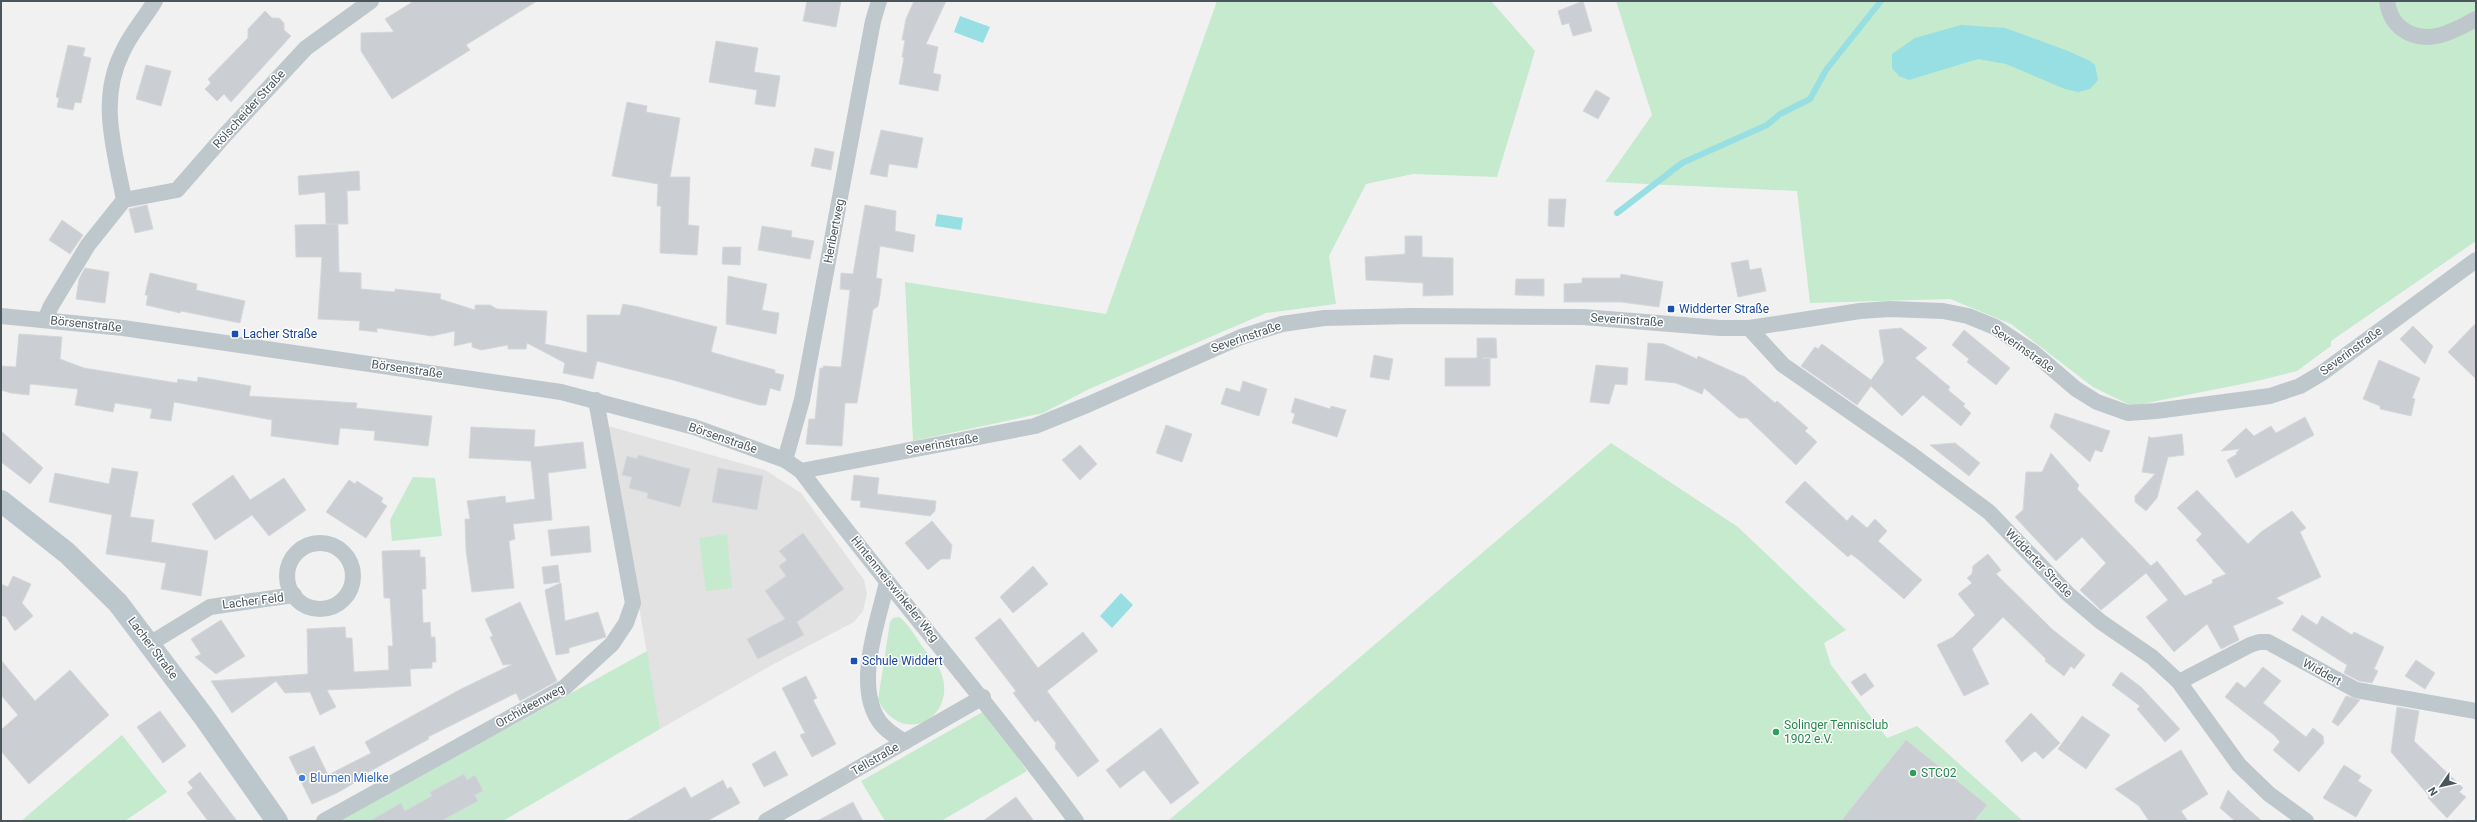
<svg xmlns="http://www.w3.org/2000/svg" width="2477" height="822" viewBox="0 0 2477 822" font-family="Roboto,sans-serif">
  <rect width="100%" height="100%" fill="#f2f1f1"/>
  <!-- education -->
  <path fill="#e3e2e2" d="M608,426L765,470L801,493L864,580L867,594L863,611L854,622L772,665L660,729Z"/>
  <!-- green -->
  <g fill="#c5eacd">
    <path d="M1217,1H1491L1535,51L1497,177L1413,174L1366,184L1329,256L1336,304L1266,313L1089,389L1043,413L913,441L905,282L1106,314Z"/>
    <path d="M1616,1H2476V241L2331,341V346L2297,371L2257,381L2132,406L2093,387L2011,324L1950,299L1810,303L1797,191L1605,182L1652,115Z"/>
    <path d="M1611,443L1738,527L1846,630L1824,643L1831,665L1887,738L1917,726L2023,821H1168Z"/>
    <path d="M413,477L435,478L442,536L392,541L390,520Z"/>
    <path d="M727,534L732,588L706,591L699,538Z"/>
    <path d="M899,617C908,623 915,636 922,646C927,653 935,660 939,668C962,714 904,751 878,700L890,622L893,618Z"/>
    <path d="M647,651L660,729L503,821H340Z"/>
    <path d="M986,710L1027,771L941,821H885L861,781Z"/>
    <path d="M122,735L167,792L125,821H21Z"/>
  </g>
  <!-- water -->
  <g fill="#97dfe2">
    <path d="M960,16L990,27L983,43L954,32Z"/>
    <path d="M1961,25L2005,28L2068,51L2090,61L2095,65L2098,80L2090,89L2078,92L2065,89L2006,64L1978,59L1909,80L1899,76L1892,68V54L1915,38Z"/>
    <path d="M937,214L963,218L961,230L935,226Z"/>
    <path d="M1121,593L1133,605L1112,628L1100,616Z"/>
  </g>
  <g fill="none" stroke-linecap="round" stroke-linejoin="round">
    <!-- stream -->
    <path stroke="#97dfe2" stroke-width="6" d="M1617,213L1682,163L1767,125L1780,114L1810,99L1826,70L1881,1"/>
  </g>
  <!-- building -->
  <g fill="#cbced2" stroke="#d5d8db">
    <path d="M414,1H537L466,45L470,50L392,99L361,51V33L394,32L385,19Z"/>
    <path d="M807,1H841L836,27L803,21Z"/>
    <path d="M914,1H946L926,44L938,47L933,73L941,75L938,91L899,84L904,58L902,57L905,40H902L906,19Z"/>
    <path d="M1583,1L1592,31L1573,36L1569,23L1562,25L1558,11Z"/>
    <path d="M265,11L272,18H279L284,23V30L291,36L231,102L224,94L217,101L205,89L211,83L208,79L248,38V29Z"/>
    <path d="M716,41L758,48L754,72L780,76L775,107L755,104L757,90L709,82Z"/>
    <path d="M68,45L85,48L83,56L91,58L81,103L75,102L73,110L57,107L59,98L56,97Z"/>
    <path d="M146,65L171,71L161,106L136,99Z"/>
    <path d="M1596,90L1610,98L1598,119L1583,111Z"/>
    <path d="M627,102L647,106L646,112L680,118L670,177H690L688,225L699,226L697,255L660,253L661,206H657L658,184L612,176Z"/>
    <path d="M881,130L923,138L917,168L889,164L887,177L870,174Z"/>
    <path d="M815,148L834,152L831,170L811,166Z"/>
    <path d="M359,171L360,190L347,191L348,224H326L325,192L299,195L298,176Z"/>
    <path d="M1549,199H1566L1564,227L1548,226Z"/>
    <path d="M147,205L153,229L135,233L129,209Z"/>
    <path d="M865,205L896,211L895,231L915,235L913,252L880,246L876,278L882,279L880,295L878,306L873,310L857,403H845L842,446L806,444L809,419H815L820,368H823V366L841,367L850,290L840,289L841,273L853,274Z"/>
    <path d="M62,220L83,235L70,254L49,240Z"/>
    <path d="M338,224L339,272L361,273V289L395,292V289L441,294L440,299L475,310V305H490L497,309L547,311L545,344L587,353V315H620L623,304L639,307L717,327L711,352L775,370V373L784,375L780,391L770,388L766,405H759L673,380L597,361L593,379L563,373L565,363L527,343L526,349H508V345L481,350L472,347V342L454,346L455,331L432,336L377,328V332L359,330L360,321L318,319L322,257H296L295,225Z"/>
    <path d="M762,226L792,231L791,237L814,241L810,259L758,250Z"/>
    <path d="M1405,236H1422V257L1453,258V295L1423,296V283L1366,280L1365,257L1405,254Z"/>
    <path d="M723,247H741L740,265L722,264Z"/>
    <path d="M1748,260L1750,270L1761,268L1766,291L1738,297L1731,263Z"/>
    <path d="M85,268L109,272L105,303L76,299L79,279Z"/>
    <path d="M150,273L197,284L196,290L245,301L240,323L181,311L180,313L146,305L148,295H145Z"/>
    <path d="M1621,274L1663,282L1659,307L1621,302H1564V284L1582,283V278H1620Z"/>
    <path d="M728,276L767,284L762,310L779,313L776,334L726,324Z"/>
    <path d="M1516,279H1544V296L1515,295Z"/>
    <path d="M2476,323V379L2448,352Z"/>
    <path d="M2413,326L2433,346L2425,364L2400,339Z"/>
    <path d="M1901,328L1927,348L1915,358L1950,387L1948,390L1965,404L1963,406L1971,413L1961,426L1923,395L1902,416L1871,386L1857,405L1801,366L1815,347L1818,349L1822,344L1871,380L1884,362L1879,330Z"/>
    <path d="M1964,330L2010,368L1996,385L1967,362L1969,359L1952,345Z"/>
    <path d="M19,334L62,337L60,359L84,368L177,383L178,379L197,382L198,377L251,386L249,396L357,403L356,408L432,416L428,446L374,440L375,431L340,428L338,445L271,436L272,420L174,402L171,421L150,418L152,409L115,403L113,412L75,405L78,389L30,384L29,395L11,393L1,390V366L16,367Z"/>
    <path d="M1477,338H1496L1497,358H1482H1490V386H1445V358H1477Z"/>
    <path d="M1648,343L1664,344L1697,359L1698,356L1745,377L1775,403L1777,401L1808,428L1805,431L1817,442L1796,465L1747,418H1739L1704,388L1702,394L1676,383L1645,380Z"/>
    <path d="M1374,355L1393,359L1389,380L1370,377Z"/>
    <path d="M2379,360L2420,378L2412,398L2415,399L2411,416L2380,409V406L2363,399Z"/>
    <path d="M1596,365L1628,368L1627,385L1615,384L1609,404L1590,402Z"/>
    <path d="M1243,381L1267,389L1259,416L1221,404L1226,388L1240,392Z"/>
    <path d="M1295,398L1330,409L1331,406L1346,410L1337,437L1292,423L1295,414L1291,412Z"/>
    <path d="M2055,413L2110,431L2102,452L2095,450L2090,462L2050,427Z"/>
    <path d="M2305,417L2314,435L2236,478L2227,460L2237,454L2236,453L2240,449L2221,451L2246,428L2254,436L2271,426L2276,433Z"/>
    <path d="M1166,425L1192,434L1182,462L1156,453Z"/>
    <path d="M471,427L535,430L534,447L583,442L586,468L548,473L552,520L513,524L515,539L509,541L514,588L472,592L466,550L465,519H470L467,501L505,496L506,503L535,499L531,461L469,458Z"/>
    <path d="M1,431L43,468L30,484L1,462Z"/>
    <path d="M2182,434L2184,455L2168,457L2157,498L2146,511L2135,502V496L2155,474L2142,472L2149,436L2151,438Z"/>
    <path d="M1955,443L1980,463L1969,476L1930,445Z"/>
    <path d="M1080,445L1097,464L1080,480L1062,460Z"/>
    <path d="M2051,453L2079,485L2077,489L2151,566L2157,561L2185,596L2213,583L2212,580L2226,574L2196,540L2202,534L2177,508L2197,490L2248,544L2261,532L2292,511L2306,528L2300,532L2321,577L2276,598L2284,603L2233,626L2239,640L2221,649L2207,624L2174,652L2146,617L2168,600L2146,573L2101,610L2080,590L2106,563L2082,537L2056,561L2015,517L2023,510L2026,472H2042Z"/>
    <path d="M638,455L690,469L680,507L647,498L648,493L629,488L632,477L622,475L627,456L637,459Z"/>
    <path d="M112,468L138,472L130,517L154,520L151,542L208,551L201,596L161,589L166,563L106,554L112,515L49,502L55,473L109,484Z"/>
    <path d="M718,468L763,476L757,510L712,502Z"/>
    <path d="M233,475L250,500L284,478L306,510L269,536L252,515L215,540L192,504Z"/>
    <path d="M854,475L879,478L877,494L936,501L935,511L930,516L860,507L861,501L851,500Z"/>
    <path d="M349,480L355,484L357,481L383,498L381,502L387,506L366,538L326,512Z"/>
    <path d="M1805,481L1847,521L1852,515L1867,528L1875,519L1887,531L1878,541L1922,580L1904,599L1859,560L1851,554L1848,557L1785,502Z"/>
    <path d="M932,521L952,545L950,559H941L928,570L905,543Z"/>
    <path d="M589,526L591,552L551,556L548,530Z"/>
    <path d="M803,533L844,589L797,622L804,635L758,659L747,639L785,619L765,591L786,576L779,566L787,560L779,551Z"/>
    <path d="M420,550V557H425L426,589H422L423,623L430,622L431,637H435L436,662H432V668L410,669L411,686L327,690L336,707L320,715L310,692L285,693L276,681L232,713L211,681L308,674L307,629L345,627L346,638H352L354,672L389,670L388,646H393L390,598H384L382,551Z"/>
    <path d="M1988,554L2001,570L1996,574L2053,630L2085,655L2074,669L2071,666L2064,676L2045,661L2046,659L2003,617L1972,649L1989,684L1964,696L1937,645L1953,637L1975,615L1958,594L1972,583L1967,578L1972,574L1973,566Z"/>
    <path d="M558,565L560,582L544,584L542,567Z"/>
    <path d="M1033,566L1048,584L1013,613L1000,597Z"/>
    <path d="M13,576L31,584L22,603L33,616L15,631L6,617L1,615V584L8,587Z"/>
    <path d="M561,583L565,621L598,612L606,637L569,648V653L556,655L545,590Z"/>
    <path d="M520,602L557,681L520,701L516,693L428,737L429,739L365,774L366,776L337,793L312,804L289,757L314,746L328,775L371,753L365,742L461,689L513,664L503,665L490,637L493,636L485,619Z"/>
    <path d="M2302,615L2317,625L2322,616L2352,635L2354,632L2384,647L2374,669L2378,671L2372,683L2359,681L2344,673L2347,665L2292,630Z"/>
    <path d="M1000,618L1038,668L1083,632L1098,651L1047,691L1099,761L1078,777L1055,748L1056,743L1038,720L1035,722L1013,693L1016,691L975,638Z"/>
    <path d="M221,620L245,656L216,674L195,657L201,654L191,639Z"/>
    <path d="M1,660L35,701L70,670L109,715L29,784L1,751V730L18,715L1,695Z"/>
    <path d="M2416,660L2435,673L2425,689L2405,676Z"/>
    <path d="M2263,667L2281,681L2263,703L2306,737L2313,728L2323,736L2324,743L2299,772L2273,750L2280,742L2274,735L2225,697L2237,682L2245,688Z"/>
    <path d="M2121,672L2141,687L2180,729L2165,742L2137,709L2140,706L2112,685Z"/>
    <path d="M1865,673L1874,686L1861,696L1851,682Z"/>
    <path d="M806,676L817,698L813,700L836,744L812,757L800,735L805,733L782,688Z"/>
    <path d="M2346,696L2360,700L2338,726L2332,722Z"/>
    <path d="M2397,707L2419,711L2414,741L2463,788L2459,792L2466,797L2447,818L2428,798L2429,796L2391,752Z"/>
    <path d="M160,711L186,746L163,763L137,727Z"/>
    <path d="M2031,713L2060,743L2043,759L2035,751L2022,762L2005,741Z"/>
    <path d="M2082,716L2110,735L2086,769L2058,749Z"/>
    <path d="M1161,728L1199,783L1171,804L1144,770L1120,788L1106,770Z"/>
    <path d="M1906,740L1987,805L1974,821H1841Z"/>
    <path d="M2181,750L2208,794L2181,811L2188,821H2149L2139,806L2115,789Z"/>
    <path d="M775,751L788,775L764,787L752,764Z"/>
    <path d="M2344,765L2361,776L2358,781L2372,790L2356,817L2323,798Z"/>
    <path d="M200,772L237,821H208L187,793L193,788L188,782Z"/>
    <path d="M464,774L467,780L475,775L483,791L475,795L478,801L441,821H370L401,803L405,811L432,796L430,792Z"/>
    <path d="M723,780L727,789L731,787L740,803L707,821H626L685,787L691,798Z"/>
    <path d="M2228,790L2240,802L2262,821H2235L2220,808Z"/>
    <path d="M1016,797L1034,821H983Z"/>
    <path d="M853,802L863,821H817Z"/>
  </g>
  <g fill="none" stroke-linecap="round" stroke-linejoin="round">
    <!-- street -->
    <g stroke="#bec7cb" stroke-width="16">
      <path d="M2387,1C2388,11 2393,22 2401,28C2425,47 2453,32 2476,19"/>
      <path d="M124,200C115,151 98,101 122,53C130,34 145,18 155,1"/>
      <path d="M1,316L123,328L561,392L694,427L785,460L801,471C890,590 988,701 1076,821"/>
      <path d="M45,320L51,306L88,245L124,200L177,190L225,135L306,48L371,1"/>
      <path d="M1749,328L1783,365L1908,452L1989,512L2068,594L2101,622L2152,657L2179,682L2239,765L2269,794L2306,821"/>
      <path d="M785,460L802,400L873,21L879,1"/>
      <path d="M801,471L1035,426L1087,405L1241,337L1282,324L1324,318L1412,316L1583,317L1720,328H1749L1860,311L1890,309L1943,311L1968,316L1995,327L2034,353L2076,389L2097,402L2128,413L2156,411L2270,396L2300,386L2322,373L2476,260"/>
      <circle cx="320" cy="576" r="33"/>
      <path d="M887,582C878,622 854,684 879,721C885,730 895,736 905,742"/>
      <path d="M151,643L210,607L294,595"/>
      <path d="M2179,682L2250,645L2259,642H2268L2356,690L2476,711"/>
      <path d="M324,821L565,687L612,644L626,623L633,603L596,400"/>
      <path d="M766,821L983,697"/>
    </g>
    <!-- secondary -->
    <path stroke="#bcc7cd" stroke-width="22" d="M1,501L67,553L118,603L204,717L277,821"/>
  </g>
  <!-- markers -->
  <g fill="#1a4fb4" stroke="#fff" stroke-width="1.5">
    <rect x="1667" y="305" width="8" height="8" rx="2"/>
    <rect x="231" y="330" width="8" height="8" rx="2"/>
    <rect x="850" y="657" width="8" height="8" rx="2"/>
  </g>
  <g fill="#2e9e5b" stroke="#fff" stroke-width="1.5">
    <circle cx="1776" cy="732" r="4"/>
    <circle cx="1913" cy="773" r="4"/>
  </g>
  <circle fill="#3f7fe0" stroke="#fff" stroke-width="1.5" cx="302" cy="778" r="4"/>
  <g text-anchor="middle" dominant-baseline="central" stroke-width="3" stroke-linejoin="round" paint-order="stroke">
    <!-- street labels -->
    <g font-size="12" fill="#4a565c" stroke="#fff">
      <text transform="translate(249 109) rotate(-48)">Rölscheider Straße</text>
      <text transform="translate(834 231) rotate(-79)">Heribertweg</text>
      <text transform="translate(1627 320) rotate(4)">Severinstraße</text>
      <text transform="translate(86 324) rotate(6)">Börsenstraße</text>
      <text transform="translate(1246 337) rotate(-19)">Severinstraße</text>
      <text transform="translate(2023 349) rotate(35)">Severinstraße</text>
      <text transform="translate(2351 351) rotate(-36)">Severinstraße</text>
      <text transform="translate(407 369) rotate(8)">Börsenstraße</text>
      <text transform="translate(723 438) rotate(19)">Börsenstraße</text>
      <text transform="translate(942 444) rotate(-10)">Severinstraße</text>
      <text transform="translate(2039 563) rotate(46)">Widderter Straße</text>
      <text transform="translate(895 589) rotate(51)">Hintenmeiswinkeler Weg</text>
      <text transform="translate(253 601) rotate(-7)">Lacher Feld</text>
      <text transform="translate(153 648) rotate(53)">Lacher Straße</text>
      <text transform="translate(2322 672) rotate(29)">Widdert</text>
      <text transform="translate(530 706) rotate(-29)">Orchideenweg</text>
      <text transform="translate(875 759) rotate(-30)">Tellstraße</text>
    </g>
    <!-- transit labels -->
    <g font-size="12" fill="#164399" stroke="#fff" text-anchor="start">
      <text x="1679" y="309">Widderter Straße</text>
      <text x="243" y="334">Lacher Straße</text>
      <text x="862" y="661">Schule Widdert</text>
    </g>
    <!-- leisure labels -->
    <g font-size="12" fill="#27864d" stroke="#fff" text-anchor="start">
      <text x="1784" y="725">Solinger Tennisclub<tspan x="1784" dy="14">1902 e.V.</tspan></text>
      <text x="1921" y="773">STC02</text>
    </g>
    <!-- shop labels -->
    <g font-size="12" fill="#366cbe" stroke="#fff" text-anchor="start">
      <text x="310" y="778">Blumen Mielke</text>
    </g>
  </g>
  <!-- border -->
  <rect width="2477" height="822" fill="none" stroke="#4a565c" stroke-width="4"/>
  <!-- north arrow -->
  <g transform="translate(2441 786) rotate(236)" stroke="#ffffff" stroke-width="3" paint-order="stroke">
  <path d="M0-3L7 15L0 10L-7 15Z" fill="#4a565c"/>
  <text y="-6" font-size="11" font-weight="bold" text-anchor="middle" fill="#4a565c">N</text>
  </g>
</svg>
